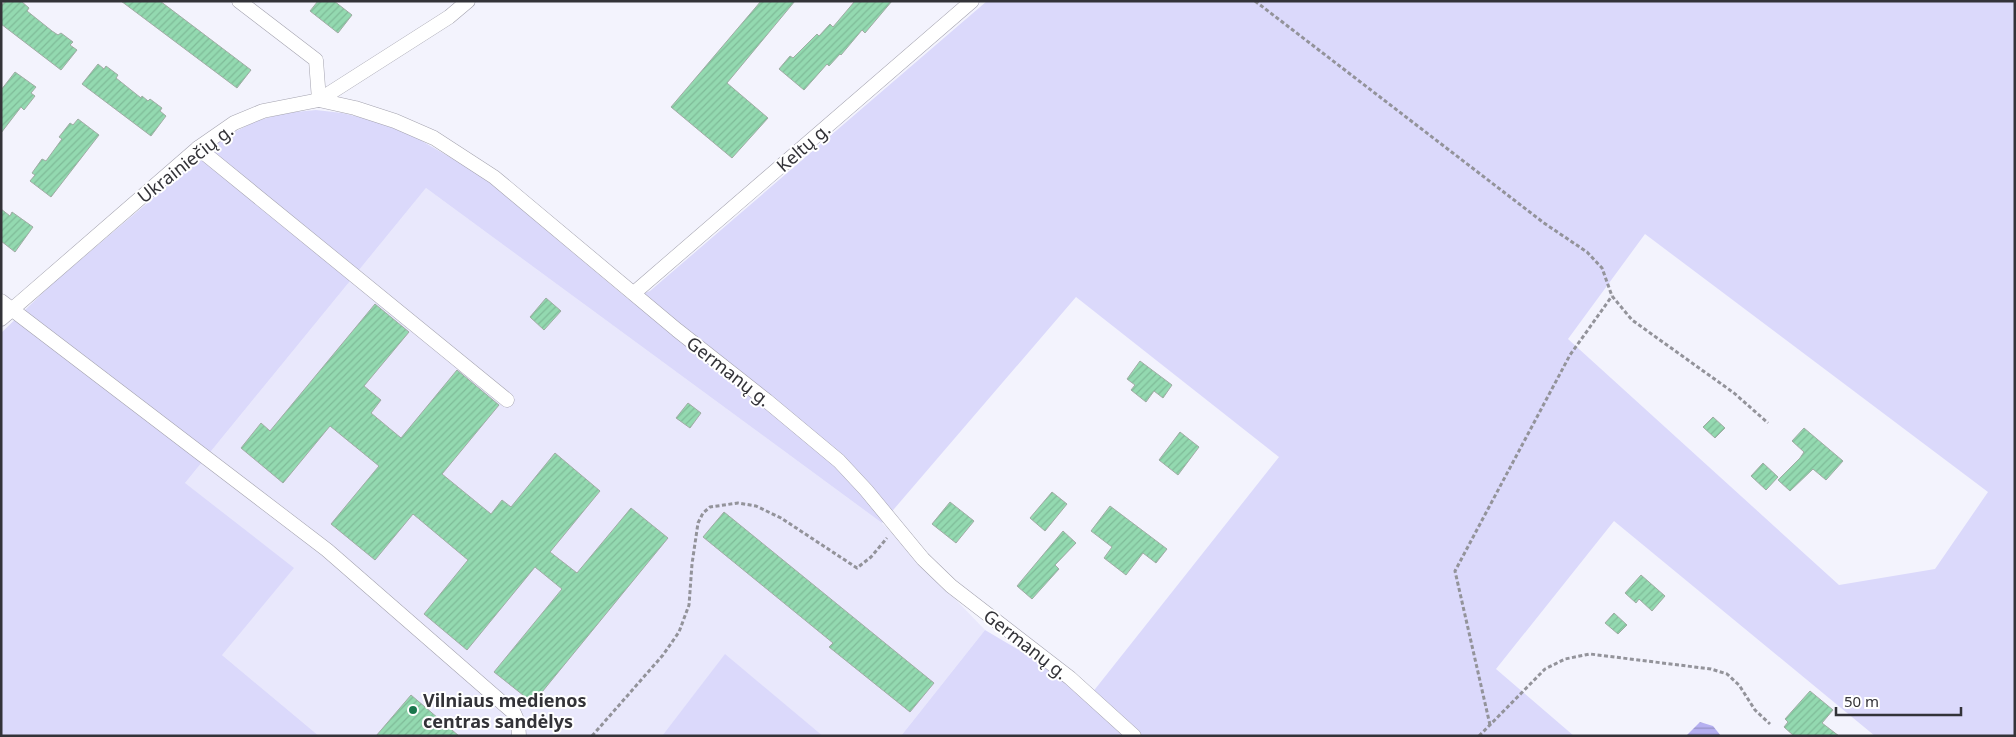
<svg xmlns="http://www.w3.org/2000/svg" width="2016" height="737" viewBox="0 0 2016 737" font-family="'Noto Sans',sans-serif">
  <defs>
    <pattern id="water-rules" width="6" height="5" patternUnits="userSpaceOnUse" patternTransform="scale(1.25)"><rect width="6" height="5" fill="#b6b0f1"/><path d="M0 2.5h6" fill="none" stroke="#9590c4"/></pattern>
    <pattern id="building-hatch" width="6" height="6" patternUnits="userSpaceOnUse" patternTransform="scale(1.25)"><rect width="6" height="6" fill="#93d9b0"/><path d="M-1 1l2-2M0 6l6-6M5 7l2-2" fill="none" stroke="#7fbb98"/></pattern>
  </defs>
  <rect width="100%" height="100%" fill="#f3f3fd"/>
  <!-- built -->
  <path fill="#e9e8fc" d="M426,188L882,523L985,630L901,736H823L725,655L662,736H319L222,655L185,483Z"/>
  <!-- green -->
  <g fill="#dbd9fb" fill-rule="evenodd">
    <path d="M987,1H2015V736H1875L1614,521L1496,669L1574,736H901L985,630L1092,693L1279,457L1076,297L882,523L426,188L185,483L294,568L222,655L319,736H1V333L52,284L225,137L256,121L285,113L316,110L342,113L373,120L415,137L481,175L628,299L650,291ZM1645,234L1988,492L1935,569L1839,585L1568,339Z"/>
    <path d="M725,654L823,736H662Z"/>
  </g>
  <!-- water -->
  <path fill="url(#water-rules)" d="M1700,722L1713,726L1721,736H1686Z"/>
  <!-- building -->
  <g fill="url(#building-hatch)" stroke="#a0aca4">
    <path d="M5,1H21L29,8L27,11L52,31L58,35L61,33L73,42L70,45L77,50L61,70L1,24V6Z"/>
    <path d="M121,1H160L251,70L237,88Z"/>
    <path d="M318,1H334L352,15L338,33L310,11Z"/>
    <path d="M761,1H795L727,83L768,118L732,158L671,107Z"/>
    <path d="M855,1H892L865,33L862,30L841,55L840,54L829,66L827,64L804,90L779,69L790,56L793,58L817,34L819,36L830,24L833,27Z"/>
    <path d="M98,64L104,69L106,66L118,75L116,78L141,98L142,96L148,101L150,99L162,108L160,111L166,116L151,136L82,84Z"/>
    <path d="M15,72L36,87L31,93L35,96L24,110L21,107L1,133V90Z"/>
    <path d="M78,119L99,135L51,197L30,181L35,175L32,173L42,159L46,161L62,139L59,137L70,123L73,125Z"/>
    <path d="M1,209L10,216L12,212L33,227L15,252L1,241Z"/>
    <path d="M546,298L561,311L544,330L530,317Z"/>
    <path d="M375,304L409,332L364,386L381,400L371,413L401,438L457,370L499,405L442,474L491,514L502,500L511,507L555,453L600,491L550,552L577,573L631,508L668,538L533,703L494,672L562,589L535,567L467,650L424,614L468,560L413,514L375,560L331,524L379,466L330,426L283,483L241,448L261,423L270,431Z"/>
    <path d="M1140,361L1172,385L1163,398L1154,391L1146,402L1131,390L1135,385L1127,379Z"/>
    <path d="M688,403L701,413L690,428L676,418Z"/>
    <path d="M1713,417L1725,428L1715,438L1703,427Z"/>
    <path d="M1804,428L1843,461L1826,480L1813,469L1790,491L1778,480L1800,458L1804,452L1792,441Z"/>
    <path d="M1180,432L1199,447L1178,475L1159,460Z"/>
    <path d="M1763,463L1778,477L1766,490L1751,476Z"/>
    <path d="M1052,492L1067,504L1045,531L1030,518Z"/>
    <path d="M950,502L974,521L956,543L932,524Z"/>
    <path d="M1110,506L1167,549L1156,563L1143,553L1126,575L1104,558L1112,547L1091,531Z"/>
    <path d="M724,512L934,683L910,712L829,647L833,643L703,537Z"/>
    <path d="M1063,531L1076,543L1055,565L1059,569L1032,599L1017,586Z"/>
    <path d="M1641,575L1665,596L1652,611L1639,599L1636,603L1625,593Z"/>
    <path d="M1614,613L1627,625L1618,634L1605,623Z"/>
    <path d="M1810,691L1833,710L1822,723L1839,736H1794L1784,727L1788,722L1785,719Z"/>
    <path d="M411,695L459,736H376Z"/>
  </g>
  <g fill="none" stroke-linecap="round" stroke-linejoin="round">
    <!-- street casing -->
    <g stroke="#a4a3af" stroke-width="15">
      <g id="street">
        <path d="M239,1L316,60L319,100"/>
        <path d="M319,100L355,108L395,121L434,138L494,177L677,330L767,401L839,461L866,490L923,559L951,586L1070,678L1134,736"/>
        <path d="M198,148L507,400"/>
        <path d="M634,293L972,1"/>
        <path d="M1,301L327,550L514,713L518,722L519,736"/>
        <path d="M1,319L198,148L234,123L263,111L319,100L449,17L468,1"/>
      </g>
    </g>
    <!-- path -->
    <g stroke="#93939a" stroke-width="3" stroke-dasharray="4 2.5" stroke-linecap="butt">
      <path d="M1255,1L1544,223L1587,252L1602,268L1612,296L1632,320L1734,393L1768,423"/>
      <path d="M1490,725L1455,571L1570,355L1612,296"/>
      <path d="M592,736L663,655L679,632L689,605L692,564L698,523L703,513L710,507L738,503L756,506L781,518L857,568L871,557L887,538"/>
      <path d="M1479,736L1545,669L1565,659L1590,654L1711,669L1727,674L1739,685L1755,710L1770,724"/>
    </g>
    <!-- street -->
    <use href="#street" stroke="#fff" stroke-width="14"/>
  </g>
  <!-- markers -->
  <circle fill="#1a764c" stroke="#fff" stroke-width="2" cx="413" cy="710" r="5"/>
  <g text-anchor="middle" dominant-baseline="central" stroke-width="4" stroke-linejoin="round" paint-order="stroke">
    <!-- street labels -->
    <g font-size="18" fill="#333338" stroke="#fff">
      <text transform="translate(803 147) rotate(-41)">Keltų g.</text>
      <text transform="translate(185 163) rotate(-38)">Ukrainiečių g.</text>
      <text transform="translate(729 371) rotate(38)">Germanų g.</text>
      <text transform="translate(1026 644) rotate(38)">Germanų g.</text>
    </g>
    <!-- poi labels -->
    <g font-size="18" font-weight="bold" fill="#333338" stroke="#fff" text-anchor="start">
      <text x="423" y="700">Vilniaus medienos<tspan x="423" dy="21">centras sandėlys</tspan></text>
    </g>
  </g>
  <!-- border -->
  <rect width="2016" height="737" fill="none" stroke="#333338" stroke-width="5"/>
  <!-- scale -->
  <path d="M1836 707v8h125v-8" fill="none" stroke="#333338" stroke-width="2.5"/>
  <text x="1844" y="707" font-size="15" fill="#333338" stroke="#ffffff" stroke-width="4" paint-order="stroke">50 m</text>
</svg>
